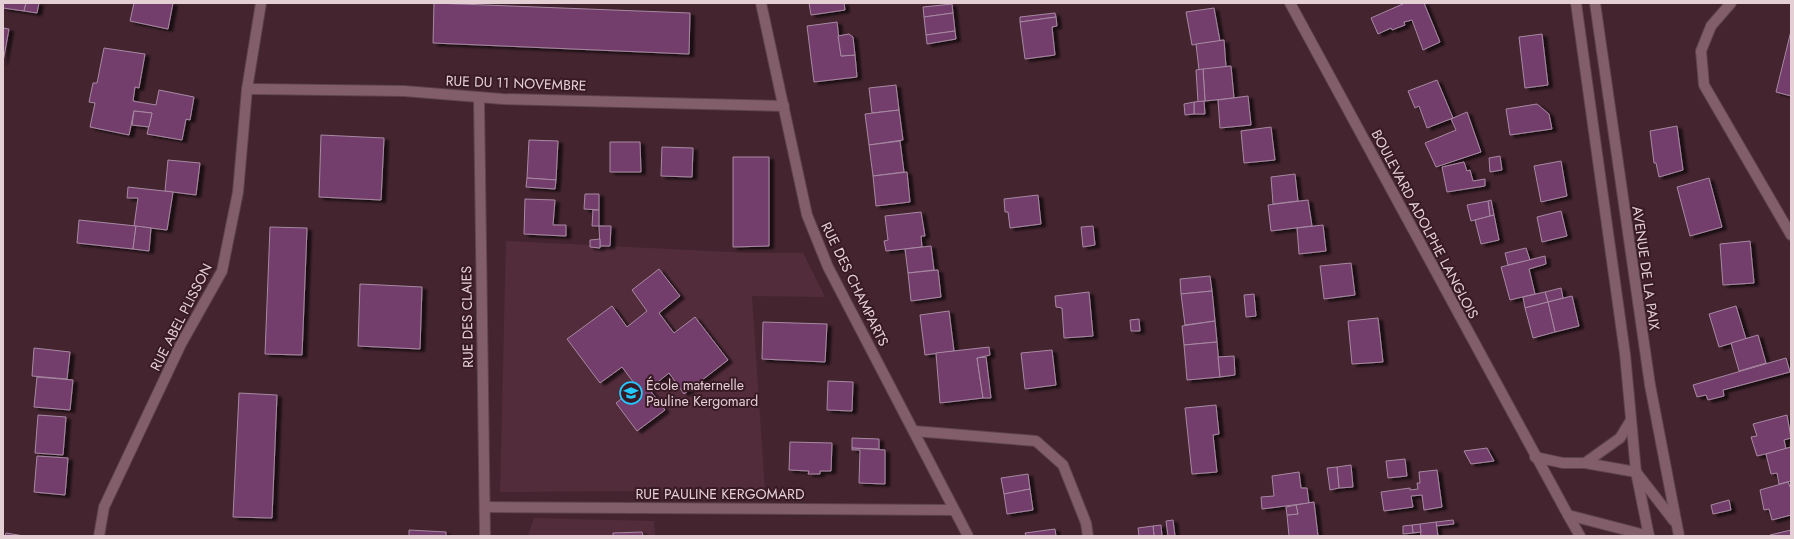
<svg xmlns="http://www.w3.org/2000/svg" width="1794" height="539" viewBox="0 0 1794 539" font-family="Jost,sans-serif">
  <defs>
    <filter id="shadow"><feDropShadow dx="4.5" dy="2.5" stdDeviation="1" flood-color="#0009"/></filter>
  </defs>
  <rect width="100%" height="100%" fill="#43242f"/>
  <!-- built -->
  <g fill="#522c3a">
    <path d="M506,241L751,253H803L825,297L752,296L765,490L500,492Z"/>
    <path d="M534,518L654,521L655,536H528Z"/>
  </g>
  <!-- building -->
  <g fill="#733e6c" stroke="#a789a2" filter="url(#shadow)">
    <path d="M3,3H26L24,11L3,8Z"/>
    <path d="M26,3H39L37,13L24,11Z"/>
    <path d="M134,3H173L168,29L130,21Z"/>
    <path d="M434,3L690,13L689,54L433,43Z"/>
    <path d="M809,3H844L845,10L811,15Z"/>
    <path d="M1405,3H1424L1440,42L1423,50L1412,20L1404,22L1405,25L1392,30L1391,28L1378,34L1371,18Z"/>
    <path d="M952,4L953,13L924,17L923,7Z"/>
    <path d="M1214,8L1220,41L1192,45L1186,12Z"/>
    <path d="M953,13L955,31L926,35L924,17Z"/>
    <path d="M1055,13L1056,17L1020,22V17Z"/>
    <path d="M1056,17L1057,26L1052,27L1055,55L1025,59L1020,22Z"/>
    <path d="M837,22L841,56L855,55L857,77L814,82L807,26Z"/>
    <path d="M3,28L9,29L3,62Z"/>
    <path d="M955,31L956,39L927,44L926,35Z"/>
    <path d="M1791,31V96L1776,92Z"/>
    <path d="M849,34L853,37L855,55L841,56L838,36Z"/>
    <path d="M1542,34L1548,85L1525,88L1519,37Z"/>
    <path d="M1224,40L1226,67L1199,70L1196,44Z"/>
    <path d="M104,48L145,54L139,88L135,87L133,101L156,105L159,90L194,97L190,120L186,119L182,140L147,134L152,113L134,111L129,135L90,127L95,103L89,102L93,83H97Z"/>
    <path d="M1231,66L1234,98L1205,101L1203,69Z"/>
    <path d="M1203,69L1205,101L1198,102L1196,70Z"/>
    <path d="M1437,80L1453,118L1427,128L1419,106L1415,108L1408,91Z"/>
    <path d="M896,85L899,110L872,113L869,88Z"/>
    <path d="M1248,96L1251,125L1220,128L1218,100Z"/>
    <path d="M1204,101L1205,114H1194V102Z"/>
    <path d="M1194,102V114L1185,115L1184,104Z"/>
    <path d="M1537,104L1549,114L1552,129L1510,135L1506,109Z"/>
    <path d="M899,110L903,140L869,145L865,114Z"/>
    <path d="M134,111L152,113L149,127L132,125Z"/>
    <path d="M1467,112L1481,152L1436,167L1425,143L1456,130L1451,119Z"/>
    <path d="M1677,126L1683,170L1659,177L1656,163H1654L1650,131Z"/>
    <path d="M1271,127L1275,160L1244,163L1241,131Z"/>
    <path d="M321,135L384,138L381,200L319,197Z"/>
    <path d="M529,140L558,141L556,180L527,178Z"/>
    <path d="M900,141L904,172L873,176L869,145Z"/>
    <path d="M610,142H640L641,172H610Z"/>
    <path d="M662,147L693,148L692,177L661,176Z"/>
    <path d="M1500,156L1502,170L1490,172L1489,158Z"/>
    <path d="M733,157H769V246L733,247Z"/>
    <path d="M168,160L200,163L196,195L165,191Z"/>
    <path d="M1561,161L1567,196L1541,202L1534,166Z"/>
    <path d="M1464,162L1467,171L1470,170L1473,181L1485,179V186L1447,192L1442,167Z"/>
    <path d="M907,172L910,202L876,206L873,176Z"/>
    <path d="M1295,174L1298,201L1273,204L1271,177Z"/>
    <path d="M527,178L556,180L555,189L526,187Z"/>
    <path d="M1709,178L1722,227L1690,236L1677,187Z"/>
    <path d="M128,187L173,192L167,230L134,226L138,198H127Z"/>
    <path d="M585,194H599V210L584,209Z"/>
    <path d="M1038,195L1041,224L1010,228L1008,212H1005L1004,199Z"/>
    <path d="M525,199L555,200L553,225H566V236L524,234Z"/>
    <path d="M1308,200L1312,226L1271,231L1268,205Z"/>
    <path d="M1491,200L1494,215L1490,216L1488,201Z"/>
    <path d="M1488,201L1490,216L1471,221L1467,205Z"/>
    <path d="M593,210H599V226H592Z"/>
    <path d="M1561,211L1567,236L1542,242L1537,217Z"/>
    <path d="M921,212L925,236H921L922,247L886,251L884,241L888,240L885,216Z"/>
    <path d="M1494,215L1499,240L1481,244L1475,220Z"/>
    <path d="M79,220L136,226L133,249L77,243Z"/>
    <path d="M1323,225L1326,251L1299,254L1297,228Z"/>
    <path d="M136,226L151,228L149,251L133,249Z"/>
    <path d="M599,226H611L610,246H600Z"/>
    <path d="M1093,226L1095,245L1083,247L1081,227Z"/>
    <path d="M270,227L307,228L302,355L265,354Z"/>
    <path d="M600,239V248L590,247V240Z"/>
    <path d="M1750,241L1754,283L1723,285L1720,244Z"/>
    <path d="M931,246L934,270L908,273L905,249Z"/>
    <path d="M1526,248L1530,260L1508,265L1505,253Z"/>
    <path d="M1545,256L1546,264L1529,269L1535,294L1510,300L1501,267Z"/>
    <path d="M1351,263L1355,295L1324,299L1320,266Z"/>
    <path d="M659,269L680,296L659,313L674,333L695,317L728,360L684,394L669,373L649,389L665,410L637,431L616,403L637,387L622,367L600,383L567,339L612,306L627,327L647,311L632,290Z"/>
    <path d="M938,270L941,297L911,301L908,273Z"/>
    <path d="M1210,276L1212,291L1181,294L1180,279Z"/>
    <path d="M360,284L422,287L420,349L358,346Z"/>
    <path d="M1561,288L1563,298L1548,302L1545,292Z"/>
    <path d="M1212,291L1215,321L1185,325L1181,294Z"/>
    <path d="M1089,292L1093,336L1064,338L1062,308L1056,307L1055,296Z"/>
    <path d="M1545,292L1548,302L1525,308L1523,297Z"/>
    <path d="M1254,294L1256,316L1246,317L1244,295Z"/>
    <path d="M1572,296L1579,326L1555,332L1548,302Z"/>
    <path d="M1548,302L1555,332L1533,338L1525,308Z"/>
    <path d="M1736,306L1746,339L1719,347L1709,314Z"/>
    <path d="M949,311L954,351L925,355L920,315Z"/>
    <path d="M1378,318L1383,362L1352,364L1348,321Z"/>
    <path d="M1139,319L1140,331H1131L1130,320Z"/>
    <path d="M1215,321L1217,342L1184,345L1182,326Z"/>
    <path d="M763,322L827,324L825,362L762,359Z"/>
    <path d="M1758,335L1766,363L1739,371L1731,343Z"/>
    <path d="M1217,342L1220,377L1187,380L1184,345Z"/>
    <path d="M989,347L990,355L977,358L983,398L940,403L936,353Z"/>
    <path d="M34,348L70,352L67,379L32,376Z"/>
    <path d="M1052,350L1056,385L1025,389L1021,353Z"/>
    <path d="M1234,356L1235,375L1220,377L1218,357Z"/>
    <path d="M986,357L991,398H983L977,358Z"/>
    <path d="M1786,358L1790,372L1723,390L1724,396L1708,400L1706,395L1697,397L1693,385Z"/>
    <path d="M37,377L73,380L70,410L34,407Z"/>
    <path d="M828,381L853,382L852,411L827,410Z"/>
    <path d="M239,393L277,395L272,518L233,517Z"/>
    <path d="M1216,405L1219,434L1213,435L1217,472L1192,474L1185,408Z"/>
    <path d="M38,415L66,417L63,455L35,453Z"/>
    <path d="M1787,415L1791,438L1784,440L1786,449L1757,456L1751,437L1757,436L1753,424Z"/>
    <path d="M852,438L879,439V449L852,448Z"/>
    <path d="M790,442L832,443L831,471H820V474H808L809,471L789,470Z"/>
    <path d="M1791,447V481L1779,484L1777,473L1771,474L1766,454Z"/>
    <path d="M852,448L885,450V484L859,483L860,450H852Z"/>
    <path d="M1487,448L1494,461L1471,464L1464,451Z"/>
    <path d="M37,456L68,458L65,495L34,492Z"/>
    <path d="M1405,459L1407,476L1388,478L1386,461Z"/>
    <path d="M1351,465L1353,487L1339,488L1337,467Z"/>
    <path d="M1337,467L1339,488L1330,490L1327,468Z"/>
    <path d="M1437,470L1442,507L1424,510L1422,495L1411,496L1413,507L1384,511L1381,492L1410,488V490L1418,489L1417,483H1420L1419,472Z"/>
    <path d="M1299,472L1301,488H1307L1309,503L1262,509L1261,497L1274,496L1272,476Z"/>
    <path d="M1028,474L1030,489L1004,494L1001,478Z"/>
    <path d="M1788,482L1791,489V515L1772,520L1769,509L1764,510L1760,490Z"/>
    <path d="M1030,489L1033,510L1007,514L1004,494Z"/>
    <path d="M1729,500L1731,510L1713,514L1711,505Z"/>
    <path d="M1314,502L1318,536H1289L1287,515L1298,514L1296,505Z"/>
    <path d="M1296,505L1298,514L1287,515L1286,507Z"/>
    <path d="M1173,520L1175,536H1168L1166,521Z"/>
    <path d="M1453,520L1454,524L1436,526V522Z"/>
    <path d="M1436,522L1438,536H1421L1420,524Z"/>
    <path d="M1420,524L1421,532L1413,533L1412,525Z"/>
    <path d="M1161,525L1162,536H1154L1153,526Z"/>
    <path d="M1412,525L1413,533L1403,534V526Z"/>
    <path d="M1153,526L1154,536H1139L1138,528Z"/>
    <path d="M1055,529L1056,536H1026L1025,533Z"/>
    <path d="M409,530L446,532V536H409Z"/>
    <path d="M1791,530V536H1770V535Z"/>
    <path d="M642,532L643,536H613V533Z"/>
    <path d="M6,533L24,536H5Z"/>
  </g>
  <g fill="none" stroke-linecap="round" stroke-linejoin="round">
    <!-- minor casing -->
    <g stroke="#5d434c" stroke-width="12">
      <g id="minor">
        <path d="M761,3L807,215L828,267L968,536"/>
        <path d="M1290,3L1568,515L1649,536"/>
        <path d="M1576,3L1625,354L1636,472L1649,536"/>
        <path d="M1595,3L1650,385L1679,536"/>
        <path d="M1731,3L1711,26L1701,51L1704,85L1791,235"/>
        <path d="M247,89L404,91L503,99L784,106"/>
        <path d="M479,98L485,536"/>
        <path d="M914,431L1036,441L1063,465L1086,523L1088,536"/>
        <path d="M1535,457L1563,463H1585L1636,472L1674,521"/>
        <path d="M1585,463L1620,438L1631,420"/>
        <path d="M486,507L954,510"/>
        <path d="M1568,515L1580,536"/>
        <path d="M99,536L104,507L181,344L222,271L238,192L247,89L261,3"/>
      </g>
    </g>
    <!-- minor -->
    <use href="#minor" stroke="#825e6a" stroke-width="10"/>
  </g>
  <!-- icons -->
  <defs>
    <g id="school-ring" transform="scale(1.15)"><circle r="9.5" fill="#381a25" stroke="#23c9fe" stroke-width="1.5"/><path d="M0-5L7-2L0 1L-7-2ZM-4 1L0 2.5L4 1V4Q0 6-4 4Z" fill="#23c9fe"/></g>
  </defs>
  <g fill-rule="evenodd">
    <use href="#school-ring" x="631" y="393"/>
  </g>
  <g text-anchor="middle" dominant-baseline="central" stroke-width="4" stroke-linejoin="round" paint-order="stroke">
    <!-- street labels -->
    <g font-size="14" fill="#e4cfd5" stroke="#381a25">
      <text transform="translate(516 83) rotate(2)">RUE DU 11 NOVEMBRE</text>
      <text transform="translate(1425 224) rotate(62)">BOULEVARD ADOLPHE LANGLOIS</text>
      <text transform="translate(1646 268) rotate(82)">AVENUE DE LA PAIX</text>
      <text transform="translate(855 284) rotate(64)">RUE DES CHAMPARTS</text>
      <text transform="translate(181 317) rotate(-63)">RUE ABEL PLISSON</text>
      <text transform="translate(467 317) rotate(-91)">RUE DES CLAIES</text>
      <text x="720" y="494">RUE PAULINE KERGOMARD</text>
    </g>
    <!-- poi labels -->
    <g font-size="14" fill="#e4cfd5" stroke="#381a25" text-anchor="start">
      <text x="646" y="385">École maternelle<tspan x="646" dy="16">Pauline Kergomard</tspan></text>
    </g>
  </g>
  <!-- border -->
  <rect width="1794" height="539" fill="none" stroke="#e4cfd5" stroke-width="8"/>
</svg>
